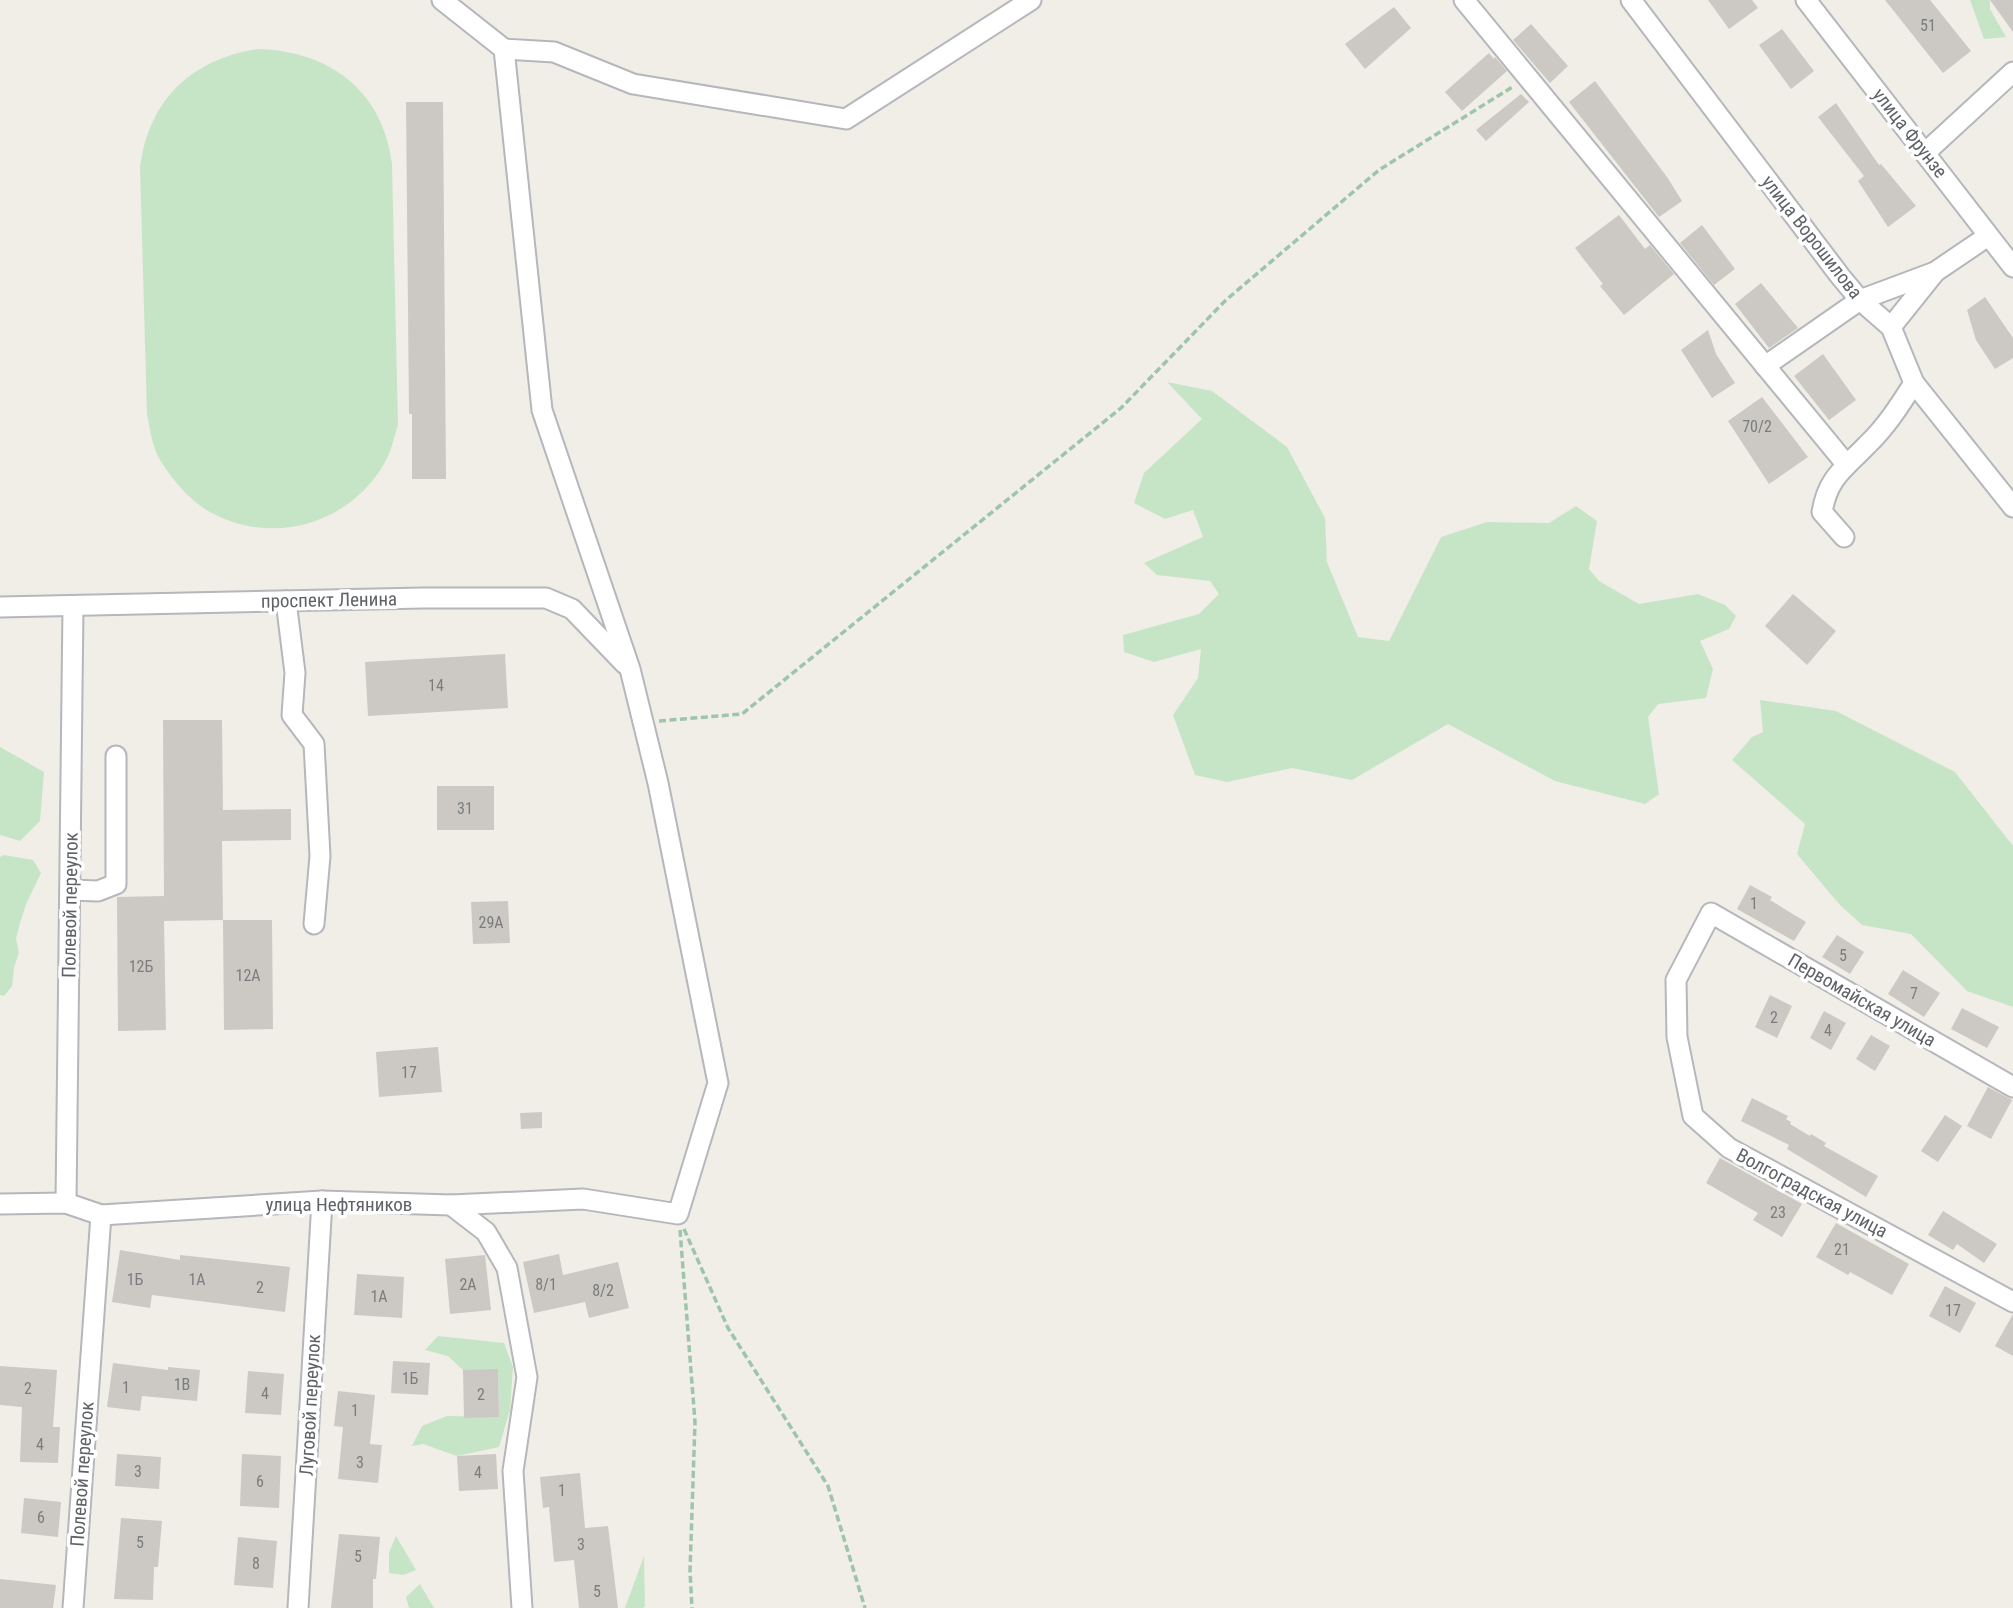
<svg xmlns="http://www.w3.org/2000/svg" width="2013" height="1608" viewBox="0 0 2013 1608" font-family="'Roboto Condensed',sans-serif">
  <rect width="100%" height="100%" fill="#f0eee7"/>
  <!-- green -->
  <g fill="#c6e5c7">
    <path d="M1970,0H1990V9L2006,37L1984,39Z"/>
    <path d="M258,49C330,51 383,91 392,164L398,424C394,438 391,452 384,464C349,524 273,546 212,513C190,502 173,480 160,460C152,446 150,429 147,414L140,167C149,99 192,59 258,49Z"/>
    <path d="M1167,382L1212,391L1287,447L1325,518L1327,562L1358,637L1389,641L1441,537L1487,522L1549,523L1576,506L1597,521L1589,569L1599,581L1639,604L1698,594L1725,605L1736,616L1729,629L1700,641L1713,669L1706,698L1658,704L1648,717L1659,794L1645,804L1555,781L1448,724L1352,780L1292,768L1227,782L1195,775L1173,715L1198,678L1201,649L1154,662L1124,652L1123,635L1199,614L1219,594L1210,581L1157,575L1144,563L1203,537L1193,510L1165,519L1134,503L1144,473L1202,419Z"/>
    <path d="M1760,700L1836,711L1955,772L2013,846V1007L1967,991L1911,934L1862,925L1839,904L1797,854L1805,824L1732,760L1752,737L1763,732Z"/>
    <path d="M0,747L44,772L40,821L20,841L0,835Z"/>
    <path d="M4,855L33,860L41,873L26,904L20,923L16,939L19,953L14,967L12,986L4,996L0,995V857Z"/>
    <path d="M438,1336L504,1343L513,1367L510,1410L499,1447L457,1456L423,1444L412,1446L422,1426L447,1416L499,1417L498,1370H463L448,1356L425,1350Z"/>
    <path d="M396,1536L416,1570L403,1575L389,1573V1553Z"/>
    <path d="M644,1556L645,1606L643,1608H625Z"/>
    <path d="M420,1584L434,1608H409L406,1597Z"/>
  </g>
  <!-- building -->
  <g fill="#ccc9c4">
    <path d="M1708,0H1752L1758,8L1729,29Z"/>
    <path d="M1885,0H1930L1971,51L1943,73Z"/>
    <path d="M1990,0H2013V32Z"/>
    <path d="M1394,7L1411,28L1365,69L1345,44Z"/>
    <path d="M1531,24L1568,66L1550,83L1513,40Z"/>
    <path d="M1782,29L1814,71L1791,89L1759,45Z"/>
    <path d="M1489,53L1494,59L1495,57L1507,71L1462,111L1445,92Z"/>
    <path d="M1595,81L1667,177L1682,201L1659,217L1569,102Z"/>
    <path d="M1521,94L1529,102L1486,141L1476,130Z"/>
    <path d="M406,102H443L446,479H412V414H409Z"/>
    <path d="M1836,103L1879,165L1881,164L1916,206L1888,227L1858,181L1864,176L1818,117Z"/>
    <path d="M1619,215L1645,249L1650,245L1674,274L1624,315L1600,286L1603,284L1575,248Z"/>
    <path d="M1702,225L1735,269L1714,285L1680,243Z"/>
    <path d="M1761,283L1798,328L1769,348L1735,304Z"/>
    <path d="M1985,297L2013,338V358L1995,369L1976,340L1967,310Z"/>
    <path d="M1708,330L1716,354L1735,383L1712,398L1681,350Z"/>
    <path d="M1823,354L1856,400L1829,420L1794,376Z"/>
    <path d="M1762,397L1808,457L1769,484L1728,421Z"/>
    <path d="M1793,594L1836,631L1807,665L1765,626Z"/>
    <path d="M505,654L508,708L368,716L365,662Z"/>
    <path d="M163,720H222L223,810L291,809V840L222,841L223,920L164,921L166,1030L118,1031L117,897L164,896Z"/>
    <rect x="437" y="786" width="57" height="44"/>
    <path d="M1750,885L1772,897L1770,900L1806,922L1794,941L1737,909Z"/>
    <path d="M508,901L510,943L473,944L471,902Z"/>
    <path d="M223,920H272L273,1029L224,1030Z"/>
    <path d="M1837,935L1864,952L1850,974L1822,957Z"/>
    <path d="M1903,970L1940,993L1924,1017L1888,994Z"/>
    <path d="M1770,995L1792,1006L1777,1038L1755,1027Z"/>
    <path d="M1962,1008L1999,1027L1987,1048L1951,1029Z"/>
    <path d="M1824,1011L1846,1023L1831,1050L1810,1038Z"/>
    <path d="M1871,1035L1890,1046L1875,1071L1856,1059Z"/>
    <path d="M438,1047L442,1092L379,1097L376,1052Z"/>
    <path d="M1988,1087L2012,1100L1991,1139L1967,1126Z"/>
    <path d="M1752,1098L1788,1116L1786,1119L1791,1122L1790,1124L1810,1136L1811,1134L1826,1143L1824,1146L1878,1176L1866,1197L1787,1149L1789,1145L1741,1121Z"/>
    <path d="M542,1112V1128L521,1129L520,1113Z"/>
    <path d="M1945,1115L1962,1126L1938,1162L1921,1151Z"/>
    <path d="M1720,1158L1802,1204L1782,1237L1753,1220L1758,1213L1706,1183Z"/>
    <path d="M1943,1211L1997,1244L1984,1263L1957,1244L1953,1250L1928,1235Z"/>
    <path d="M1836,1223L1909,1264L1892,1295L1850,1272L1848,1275L1816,1257Z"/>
    <path d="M120,1250L180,1260V1255L290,1267L285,1312L152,1295L150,1308L112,1302Z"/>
    <path d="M559,1254L563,1275L618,1262L629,1308L589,1318L585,1302L534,1313L523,1262Z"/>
    <path d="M485,1255L491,1310L450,1314L445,1259Z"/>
    <path d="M357,1274L404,1277L402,1318L354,1315Z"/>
    <path d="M1945,1286L1976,1303L1960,1333L1929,1316Z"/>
    <path d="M2013,1314V1356L1995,1346Z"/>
    <path d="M393,1361L430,1363L428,1395L391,1393Z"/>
    <path d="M113,1363L168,1370V1367L200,1370L197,1401L142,1396L140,1411L107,1407Z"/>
    <path d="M0,1366L57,1370L53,1427H60L58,1463L20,1462L22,1407L0,1405Z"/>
    <path d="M498,1369L499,1417L464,1418L463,1370Z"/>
    <path d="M248,1371L284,1374L281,1415L245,1413Z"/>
    <path d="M338,1391L375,1395L370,1444L382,1445L378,1483L338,1479L343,1427L334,1426Z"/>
    <path d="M117,1454L161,1457L159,1489L115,1486Z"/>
    <path d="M242,1454L281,1456L279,1508L240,1506Z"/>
    <path d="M496,1454L498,1489L459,1491L457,1456Z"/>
    <path d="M580,1473L585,1528L608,1526L618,1608H579L574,1560L554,1562L549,1507L543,1508L540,1477Z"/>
    <path d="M24,1498L61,1502L58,1537L21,1533Z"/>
    <path d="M121,1518L162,1521L158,1567H154L153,1600L114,1599Z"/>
    <path d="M339,1534L380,1537L376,1579H373V1608H331Z"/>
    <path d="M238,1537L277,1541L273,1588L234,1585Z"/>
    <path d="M0,1579L56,1585L53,1608H0Z"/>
  </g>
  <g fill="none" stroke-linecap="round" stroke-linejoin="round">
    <!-- minor casing -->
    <g stroke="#b4b7bb" stroke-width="23">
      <g id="minor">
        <path d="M442,0L504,49L554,52L633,84L846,119L1031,0"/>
        <path d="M1464,0L1846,464"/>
        <path d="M1631,0L1840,276L1860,300L1891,327L1914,383L2013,507"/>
        <path d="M1806,0L2013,267"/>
        <path d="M1926,152L2013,72"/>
        <path d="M1891,327L1935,272L1988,236"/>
        <path d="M1765,366L1860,300L1935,272"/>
        <path d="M1844,537L1822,512C1828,477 1844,469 1867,445C1886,427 1900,405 1914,383"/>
        <path d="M286,601L295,673L292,715L314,744L320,856L314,924"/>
        <path d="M0,607L423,598H546L572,609L625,664"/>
        <path d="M70,890L98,891L116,884V756"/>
        <path d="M2013,1087L1711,913L1676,980L1677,1037L1693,1116L1729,1148L2013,1302"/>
        <path d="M66,1203L73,606"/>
        <path d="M0,1204L66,1203L101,1215L322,1201L451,1205L583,1199L678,1214L718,1083L658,783L630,669L542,410L504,49"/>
        <path d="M451,1205L486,1232L507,1268L527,1377L513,1471L522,1608"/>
        <path d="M73,1608L101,1215"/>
        <path d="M298,1608L322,1201"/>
      </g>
    </g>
    <!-- path -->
    <g stroke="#9ec4aa" stroke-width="3.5" stroke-dasharray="7 3.5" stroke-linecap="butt">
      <path d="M659,721L742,714L1121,408L1226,300L1379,170L1514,86"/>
      <path d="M684,1229L728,1328L828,1486L865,1608"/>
      <path d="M680,1230L695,1422L690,1571L692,1608"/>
    </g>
    <!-- minor -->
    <use href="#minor" stroke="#fff" stroke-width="19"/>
  </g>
  <g text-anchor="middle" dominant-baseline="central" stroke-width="7" stroke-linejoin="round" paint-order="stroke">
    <!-- number labels -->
    <g font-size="16" fill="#7a7c7e">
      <text x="1928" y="25">51</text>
      <text x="1757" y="426">70/2</text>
      <text x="436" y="685">14</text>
      <text x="465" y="808">31</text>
      <text x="1754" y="903">1</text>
      <text x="491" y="922">29А</text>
      <text x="1843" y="955">5</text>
      <text x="141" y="966">12Б</text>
      <text x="248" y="975">12А</text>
      <text x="1914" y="993">7</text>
      <text x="1774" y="1017">2</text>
      <text x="1828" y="1030">4</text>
      <text x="409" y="1072">17</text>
      <text x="1778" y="1212">23</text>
      <text x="1842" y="1249">21</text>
      <text x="135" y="1279">1Б</text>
      <text x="197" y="1279">1А</text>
      <text x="468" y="1284">2А</text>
      <text x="546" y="1284">8/1</text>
      <text x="260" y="1287">2</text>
      <text x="603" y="1290">8/2</text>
      <text x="379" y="1296">1А</text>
      <text x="1953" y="1310">17</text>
      <text x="410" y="1378">1Б</text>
      <text x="182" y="1384">1В</text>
      <text x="126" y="1387">1</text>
      <text x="28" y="1388">2</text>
      <text x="265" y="1393">4</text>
      <text x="481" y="1394">2</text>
      <text x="355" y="1410">1</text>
      <text x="40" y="1444">4</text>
      <text x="360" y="1462">3</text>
      <text x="138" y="1471">3</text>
      <text x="478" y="1472">4</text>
      <text x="260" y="1481">6</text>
      <text x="562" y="1490">1</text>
      <text x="41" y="1517">6</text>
      <text x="140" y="1542">5</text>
      <text x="581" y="1544">3</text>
      <text x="358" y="1556">5</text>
      <text x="256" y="1563">8</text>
      <text x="597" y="1591">5</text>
    </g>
    <!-- street labels -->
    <g font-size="19" fill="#5f6267" stroke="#fff">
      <text transform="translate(1910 133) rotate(52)">улица Фрунзе</text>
      <text transform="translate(1812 237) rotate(52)">улица Ворошилова</text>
      <text transform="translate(329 600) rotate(-1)">проспект Ленина</text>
      <text transform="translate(70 905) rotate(-89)">Полевой переулок</text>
      <text transform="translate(1862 1000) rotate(30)">Первомайская улица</text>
      <text transform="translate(1812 1193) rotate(28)">Волгоградская улица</text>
      <text x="339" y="1204">улица Нефтяников</text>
      <text transform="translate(310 1405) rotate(-87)">Луговой переулок</text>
      <text transform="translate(82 1474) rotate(-86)">Полевой переулок</text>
    </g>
  </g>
</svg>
